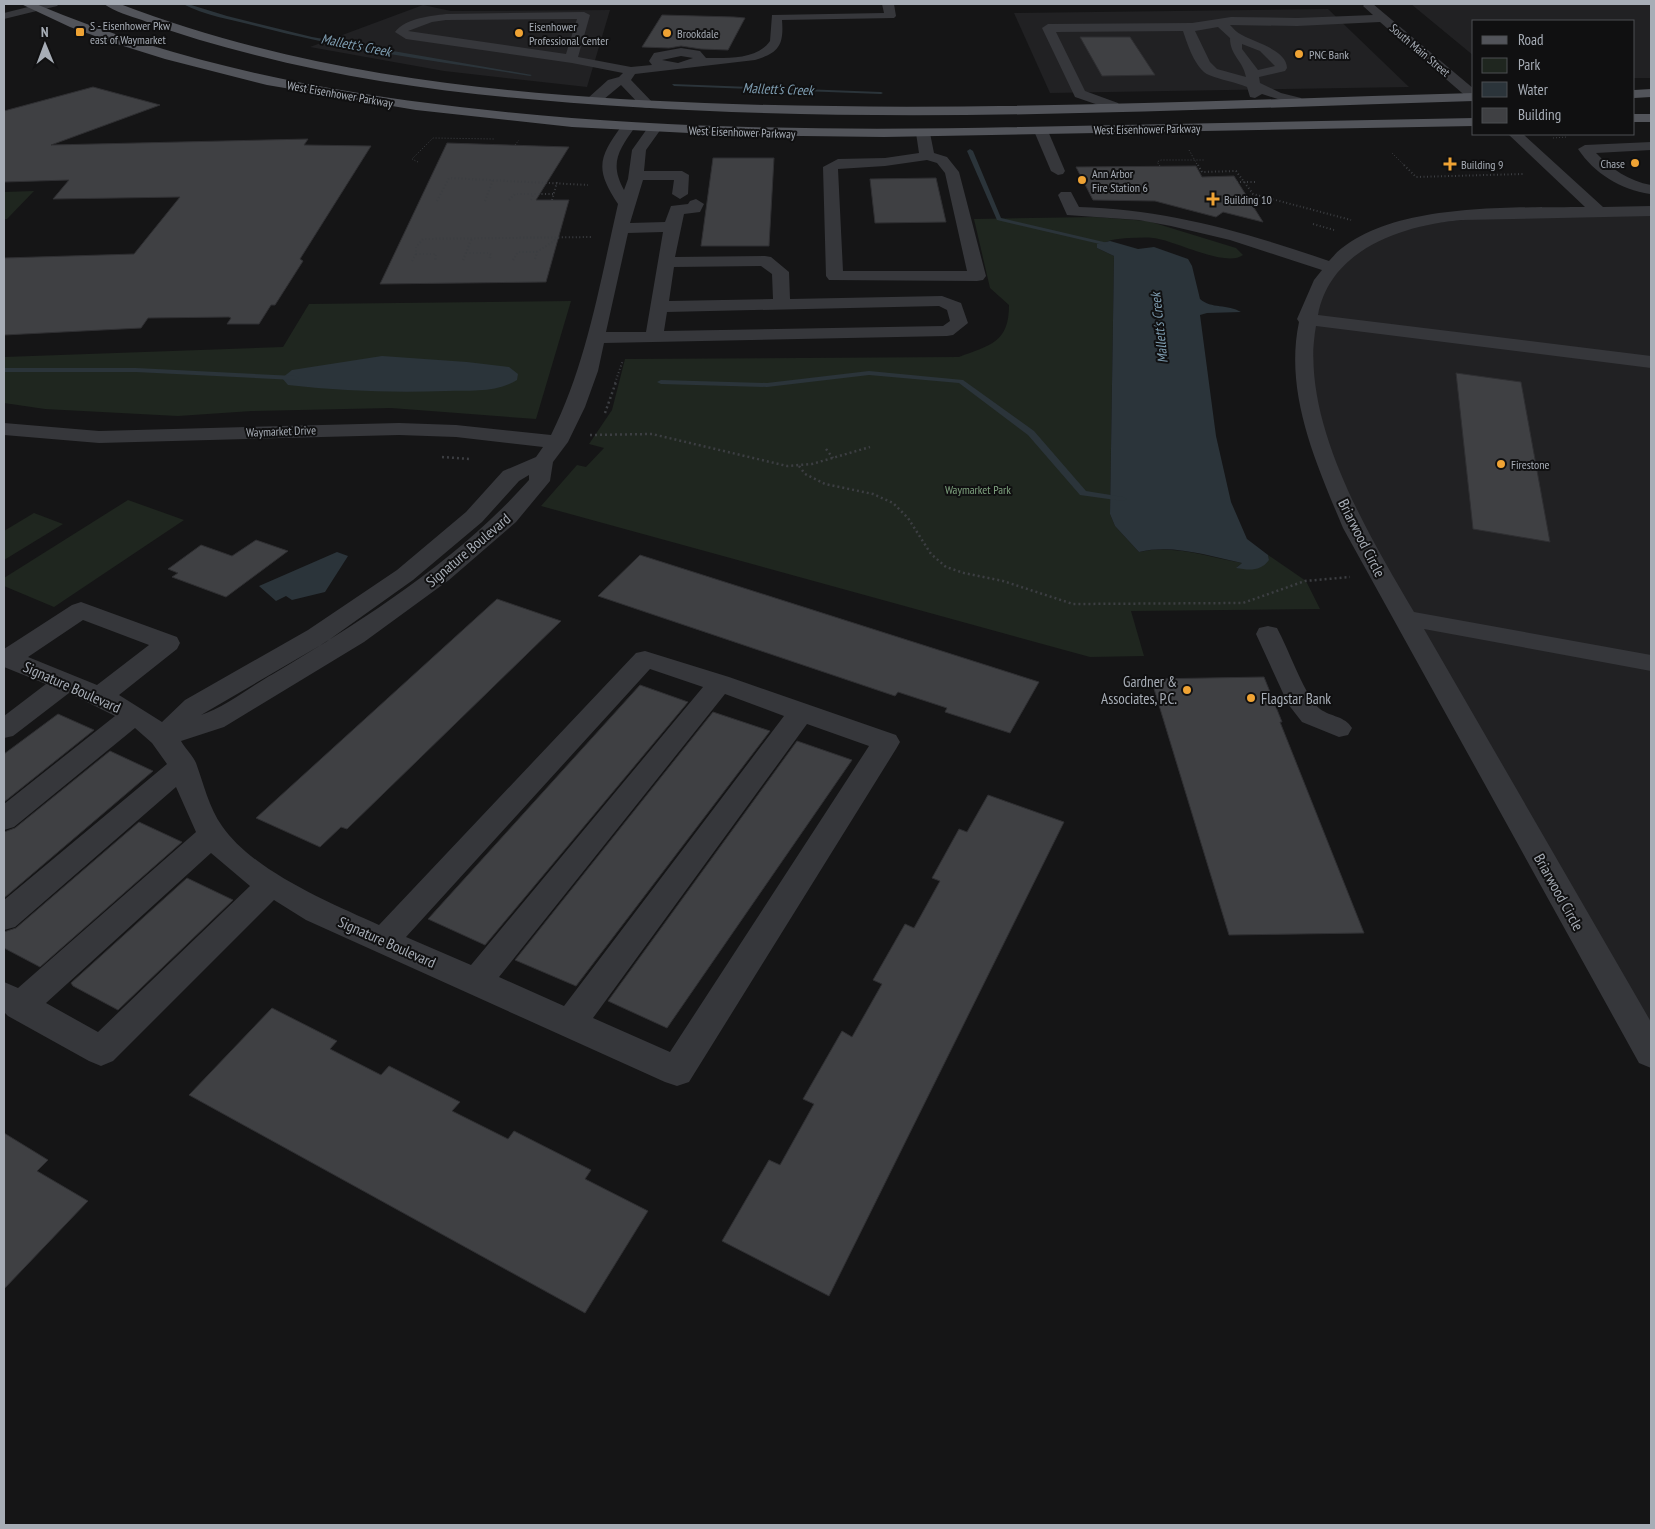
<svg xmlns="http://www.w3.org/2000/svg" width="1655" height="1529" viewBox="0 0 1655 1529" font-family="'PT Sans Narrow',sans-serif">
  <rect width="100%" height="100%" fill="#151516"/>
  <!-- built -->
  <g fill="#212123">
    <path d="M1411,4H1651V78H1634V21H1474V56Z"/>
    <path d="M423,5L451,11L610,10L587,87L444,71L310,47Z"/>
    <path d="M1328,9L1409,87L1050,93L1014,13Z"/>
    <path d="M1651,211V1053L1354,528L1311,407L1316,289L1331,267L1403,226L1521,214Z"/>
  </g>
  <!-- green -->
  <g fill="#1f261f">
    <path d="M34,191L7,219H4V192Z"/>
    <path d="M1094,217L1148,221L1236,248L1243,255C1225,268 1175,240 1153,238C1145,237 1137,238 1129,238C1118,239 1105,239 1097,248L1114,256L1110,514L1115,526L1139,552C1174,544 1208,557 1242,563L1237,567L1269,560L1268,555L1306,581L1320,609L1131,611L1144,656L1090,657L541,506L577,465L586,467L604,448L589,444L612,410L625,359L959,357C990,345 1009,343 1009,305L990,288L974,219Z"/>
    <path d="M571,301L536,419L391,408L252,411L178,416L45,409L4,403V357L283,347L309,304Z"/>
    <path d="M128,500L184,520L54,607L4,586V578Z"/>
    <path d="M34,513L63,524L4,560V531Z"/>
  </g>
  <!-- water -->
  <g fill="#2b343a">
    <path d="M1110,241L1138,249L1154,247L1188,259L1192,266L1200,299C1211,309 1228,304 1241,312L1207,313L1200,315L1216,436L1231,502L1247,539L1268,555L1269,560C1260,572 1249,570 1236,568L1242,563C1208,556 1174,544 1139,552L1115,526L1110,514L1114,256L1097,248V244Z"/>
    <path d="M382,356L467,362L509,367L518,374L517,380C496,393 470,390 446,391C393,393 341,391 288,385L282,378L292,370Z"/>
    <path d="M337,552L348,556L325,592L292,600L286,596L276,601L259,586Z"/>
  </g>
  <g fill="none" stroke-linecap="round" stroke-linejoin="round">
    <!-- stream -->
    <g fill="#2b343a" fill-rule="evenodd">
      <path d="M183,4H188L227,16L312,37L532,75L530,76C439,61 345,50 256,26C233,20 203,15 183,4Z"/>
      <path d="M672,84L881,92L883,93L881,94L674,86Z"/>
      <path d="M970,149L973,151L1001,218L1108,243L1113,248L1112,249H1108L1104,245L997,220L967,151Z"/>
      <path d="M4,368H136L295,376L299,378L295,380L136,372H4Z"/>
      <path d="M869,371L963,380L1034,431L1086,491L1123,497L1127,499L1123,501L1080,495L1028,435L959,383L869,375L767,387L661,384L657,382L661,380L767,383Z"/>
    </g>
  </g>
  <!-- building -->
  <g fill="#3f4043" stroke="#2f2f32">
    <path d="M662,15L734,17L745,18L728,50L701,49L681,46L669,48L642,47Z"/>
    <path d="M1080,37H1130L1155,75L1102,76Z"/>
    <path d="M93,87L160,105L51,145L308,139L304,145L371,146L300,259L303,261L275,305H271L259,324H227L231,318L229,317L148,318L141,328L4,335V258L134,254L180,197L53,199L69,180L4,182V111Z"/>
    <path d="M447,143L569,147L536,200H569L546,282L380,284Z"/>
    <path d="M713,158H774L769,246H701Z"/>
    <path d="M1196,166L1202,177L1234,176L1263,222L1223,212L1216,217L1155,201L1093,200L1076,167Z"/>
    <path d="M936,178L946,222L875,223L870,179Z"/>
    <path d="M1456,373L1521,382L1550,542L1473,529Z"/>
    <path d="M256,540L288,551L226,597L172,577L178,573L168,569L201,545L232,556Z"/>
    <path d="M640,555L1039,682L1010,733L945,712L947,708L898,692L895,696L598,596Z"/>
    <path d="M497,599L561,621L347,829L341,827L320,847L256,818Z"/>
    <path d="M1264,677L1282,722H1280L1364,933L1229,935L1151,679Z"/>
    <path d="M640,685L688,702L485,945L428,919Z"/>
    <path d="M713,712L770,731L576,986L515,960Z"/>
    <path d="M58,714L94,730L4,802V754Z"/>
    <path d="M797,741L852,760L667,1028L608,1001Z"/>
    <path d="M110,751L153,771L4,898V832L15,828Z"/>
    <path d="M988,795L1064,822L829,1296L722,1241L769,1160L780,1165L814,1104L803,1099L842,1031L852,1037L882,984L873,980L905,924L914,928L940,881L932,878L959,829L967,832Z"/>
    <path d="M139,822L182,842L40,967L4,948V932L16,928Z"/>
    <path d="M187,878L233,900L118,1010L73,986L71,983Z"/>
    <path d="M272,1008L337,1041L330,1049L381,1075L389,1066L460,1102L452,1111L508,1139L514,1131L591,1170L585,1179L648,1211L585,1313L189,1095Z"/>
    <path d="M4,1133L48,1160L37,1171L88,1201L4,1289Z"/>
  </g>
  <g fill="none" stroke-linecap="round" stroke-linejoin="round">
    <!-- path-far2 -->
    <g stroke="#3c3e42" stroke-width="1" stroke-dasharray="1 2" stroke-linecap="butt">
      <path d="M1553,138L1567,137"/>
      <path d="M515,145L519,140"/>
      <path d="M1189,150L1198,166"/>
      <path d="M1392,153L1405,166"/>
      <path d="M418,162L412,159L433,138L495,139"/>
      <path d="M1160,166L1157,162L1161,160H1205"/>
    </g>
    <!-- path-far1 -->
    <g stroke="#3c3e42" stroke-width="2" stroke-dasharray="1 2.5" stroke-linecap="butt">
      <path d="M1198,165L1202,172L1236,171L1253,194L1351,220"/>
      <path d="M1404,165L1416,177L1523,174"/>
      <path d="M1233,182H1256"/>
      <path d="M509,200L515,194H554"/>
      <path d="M531,200L533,194"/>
      <path d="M552,200L557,182"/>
      <path d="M437,201L449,178L588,185"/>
      <path d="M485,201L493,180"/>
      <path d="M1313,224L1334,230"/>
      <path d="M466,253H489L491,255L489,260"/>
      <path d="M416,254H436L435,261"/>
      <path d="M535,259L537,252L558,238"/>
      <path d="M463,260L472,238"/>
      <path d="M513,260L518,252H537"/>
      <path d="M412,261L416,254V247L423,239L592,237"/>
      <path d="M615,383L623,360"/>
    </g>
    <!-- path -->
    <g stroke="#3c3e42" stroke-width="2.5" stroke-dasharray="2 3" stroke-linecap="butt">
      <path d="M605,413L616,382"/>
      <path d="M590,435L652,434L787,466L812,464L870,447"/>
      <path d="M826,449L833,458"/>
      <path d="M442,457L470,459"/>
      <path d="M799,466L805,474L825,484L873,494L893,503L908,518L931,554L946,567L964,573L1003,581L1073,604L1243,603L1305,581L1350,577"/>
    </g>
    <!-- minor -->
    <g fill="#36373b" fill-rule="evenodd">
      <path d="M40,4H59L57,6L4,19V13Z"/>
      <path d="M882,4H894L896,16L894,18L782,20C784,45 779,53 755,60L635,74L631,80L654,104L647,108L642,107L621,85L598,104H588L586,101L588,98L608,80L619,77L623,73L572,63L406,39L395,32C406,18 430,16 446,14L584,12L590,15L578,57L631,67L652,65L649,61L654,53L681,48L700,51L706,58C726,58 757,60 770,41L772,15L884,13ZM577,19L566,54L408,31L432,22L446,20ZM681,56L693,58L678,63L662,60Z"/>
      <path d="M1365,4H1373L1474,89V100L1469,99L1380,22L1297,26L1230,25C1233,28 1237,33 1242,35C1254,42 1287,50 1287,68L1285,71L1259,77L1260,83L1281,93L1301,98L1303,101L1301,104L1296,105L1262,94L1255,98L1250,97L1247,87C1235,82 1221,80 1209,75C1195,69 1187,43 1183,31L1056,32L1085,91L1118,103L1120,106L1118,109L1113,110L1075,97L1042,28L1048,24L1192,23L1231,17L1297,18L1373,15L1363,6ZM1218,27L1230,38C1230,56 1243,60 1246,77L1217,69L1210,62L1195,31ZM1242,44L1260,51L1275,66L1258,70L1242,49Z"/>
      <path d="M628,123L635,127C619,150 609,163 624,190L628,179L632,150L649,126L654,125L661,129L646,150L644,171H682L689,175L688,194L680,199L672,194L674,180H643L630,223L665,222L671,206L688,204L690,201L696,199L704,204L700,212L684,214L675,257L765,256L771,257L789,272L790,299L942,296L961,303L968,323L953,335L947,336L604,343L598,371L585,407L568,442L553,462L550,481L516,522L449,580L364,642L224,727L181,741C185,748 193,756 196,763C203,782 209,808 222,826C253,871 330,903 379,925L636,653L645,651L729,677L896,735L900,742L896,749L689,1082L677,1086L665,1082L306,920L274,900L113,1061L101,1066L89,1061L8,1016L4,1012V982L18,988L196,832L176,787L15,927L4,930V900L167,764L152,743L135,728L14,827L4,830V804L115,716L69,693L13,736L4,738V716L46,684L4,667V649L72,605L81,602L177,637L180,643L177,649L119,695L162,722L185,700L308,630L397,570L466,512L503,471L536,457L543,447L456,437L399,435L99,443L4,435V423L99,431L399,423L456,425L551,435C587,363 600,282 618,204C594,168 599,157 623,124ZM663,232L646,332H606L628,233ZM761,266L772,274L773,299L669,301L674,267ZM939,306L947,310L950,321L943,326L664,331L667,312ZM529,475V480C457,561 365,619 273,674C251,686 224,708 201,715L326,642L413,580L482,522L519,481ZM83,620L149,645L97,685L28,657ZM650,669L703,687L471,965L406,937ZM725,694L784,716L564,1006L499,977ZM807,724L869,746L670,1052L593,1018ZM211,853L250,886L98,1032L46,1003Z"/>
      <path d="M1041,127L1048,131L1065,171L1063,174L1058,175L1051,171L1034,131Z"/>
      <path d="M923,129L930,133L934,153L947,157L959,172L986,276L983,280L977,281L829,280L826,276L823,167L838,159L885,158L919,153L916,133ZM927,160L937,163L945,173L967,271H843L838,169L885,166Z"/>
      <path d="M1508,134H1523L1603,207L1651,206V216L1462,220C1403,225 1330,249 1318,315L1651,356V368L1316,326C1299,420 1368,534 1414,612L1651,655V671L1424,629L1651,1022V1068L1639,1063L1343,528C1316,463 1284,393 1299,322L1297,319L1314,280L1322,270L1230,240L1171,226L1139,220L1067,215L1058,195L1061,192H1071L1079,207C1166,209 1248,233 1329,261C1379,201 1514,208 1585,207Z"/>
      <path d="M1651,142V150L1596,153C1611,169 1629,181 1651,185L1650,194C1620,189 1595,174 1578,149L1585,145Z"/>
      <path d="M1268,626L1277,628L1280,634C1289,651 1306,698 1320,709C1331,717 1345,716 1352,728L1348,735L1339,737L1302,722L1288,704L1256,634L1259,628Z"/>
    </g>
    <!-- major -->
    <g fill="#52545a" fill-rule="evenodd">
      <path d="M21,4H36C172,61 314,90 460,107C646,129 834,131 1021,127C1172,124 1323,121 1474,118V126L884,137L728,135L572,127L416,110L267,85L165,59L117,44L70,27Z"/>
      <path d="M104,4H120C315,79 525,97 733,104C980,112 1227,100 1474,93V101C1194,109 913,125 633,107C506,99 378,87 255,55C217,45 179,35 142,20C130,16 115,12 104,4Z"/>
      <path d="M1651,89V97L1634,98V90Z"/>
      <rect x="1634" y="114" width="17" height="8"/>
    </g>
  </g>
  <!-- markers -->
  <g fill="#efa334" stroke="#101011" stroke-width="2">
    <rect x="75" y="27" width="10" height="10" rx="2.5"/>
    <circle cx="519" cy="33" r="5"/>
    <circle cx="667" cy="33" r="5"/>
    <circle cx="1299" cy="54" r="5"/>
    <circle cx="1635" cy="163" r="5"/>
    <path d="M1447.5 156.5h5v5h5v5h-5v5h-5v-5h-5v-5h5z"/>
    <circle cx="1082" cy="180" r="5"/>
    <path d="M1210.5 191.5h5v5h5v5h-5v5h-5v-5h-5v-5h5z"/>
    <circle cx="1501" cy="464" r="5"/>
    <circle cx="1187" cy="690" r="5"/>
    <circle cx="1251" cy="698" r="5"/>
  </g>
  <g text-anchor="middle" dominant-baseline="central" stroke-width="4" stroke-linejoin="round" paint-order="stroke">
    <!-- far-poi labels -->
    <g font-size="12" fill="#a7adb6" stroke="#101011" text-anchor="start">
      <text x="90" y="25">S - Eisenhower Pkw<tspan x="90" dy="14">east of Waymarket</tspan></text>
      <text x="529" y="26">Eisenhower<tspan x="529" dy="14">Professional Center</tspan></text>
      <text x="677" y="33">Brookdale</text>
      <text x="1309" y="54">PNC Bank</text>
      <text x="1625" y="163" text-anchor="end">Chase</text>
      <text x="1461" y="164">Building 9</text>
      <text x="1092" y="173">Ann Arbor<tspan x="1092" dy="14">Fire Station 6</tspan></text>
      <text x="1224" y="199">Building 10</text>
      <text x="1511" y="464">Firestone</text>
    </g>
    <!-- far-street labels -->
    <g font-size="12" fill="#a7adb6" stroke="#101011">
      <text transform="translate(1420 50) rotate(40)">South Main Street</text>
      <text transform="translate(340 94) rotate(10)">West Eisenhower Parkway</text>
      <text transform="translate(1147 129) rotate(-1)">West Eisenhower Parkway</text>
      <text transform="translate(742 132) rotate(2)">West Eisenhower Parkway</text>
      <text transform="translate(281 431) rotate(-2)">Waymarket Drive</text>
    </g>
    <!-- far-park labels -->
    <g font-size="12" fill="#7ea17e" stroke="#101011">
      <text x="978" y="489">Waymarket Park</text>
    </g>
    <!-- far-water labels -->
    <g font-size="14" font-style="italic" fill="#7e9db1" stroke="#101011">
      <text transform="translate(356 45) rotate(11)">Mallett's Creek</text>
      <text transform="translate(778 89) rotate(2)">Mallett's Creek</text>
      <text transform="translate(1159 328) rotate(-96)">Mallett's Creek</text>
    </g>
    <!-- street labels -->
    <g font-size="15" fill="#a7adb6" stroke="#101011">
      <text transform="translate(1362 538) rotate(63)">Briarwood Circle</text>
      <text transform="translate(468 550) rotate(-40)">Signature Boulevard</text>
      <text transform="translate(72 687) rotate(24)">Signature Boulevard</text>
      <text transform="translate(1559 892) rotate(61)">Briarwood Circle</text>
      <text transform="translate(387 942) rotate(24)">Signature Boulevard</text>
    </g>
    <!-- poi labels -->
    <g font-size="15" fill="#a7adb6" stroke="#101011" text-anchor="end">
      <text x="1177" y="681">Gardner &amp;<tspan x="1177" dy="17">Associates, P.C.</tspan></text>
      <text x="1261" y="698" text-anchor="start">Flagstar Bank</text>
    </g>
  </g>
  <!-- border -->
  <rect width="1655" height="1529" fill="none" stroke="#a7adb6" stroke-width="10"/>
  <!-- legend -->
  <rect x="1472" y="20" width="162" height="115" fill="#101011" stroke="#4c4f53"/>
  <rect x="1482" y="36" width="25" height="8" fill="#52545a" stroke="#4c4f53"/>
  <text x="1518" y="45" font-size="15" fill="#a7adb6">Road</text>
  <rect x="1482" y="58" width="25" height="15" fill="#1f261f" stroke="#4c4f53"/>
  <text x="1518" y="70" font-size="15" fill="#a7adb6">Park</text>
  <rect x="1482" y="82" width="25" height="15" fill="#2b343a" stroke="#4c4f53"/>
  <text x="1518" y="95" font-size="15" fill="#a7adb6">Water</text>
  <rect x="1482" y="108" width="25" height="15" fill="#3f4043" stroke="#4c4f53"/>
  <text x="1518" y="120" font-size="15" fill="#a7adb6">Building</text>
  <!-- north arrow -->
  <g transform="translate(45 45) rotate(359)" stroke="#101011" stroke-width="4" paint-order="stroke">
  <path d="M0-4L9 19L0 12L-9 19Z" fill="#a7adb6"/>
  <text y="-8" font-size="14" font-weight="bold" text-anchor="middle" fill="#a7adb6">N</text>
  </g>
</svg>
